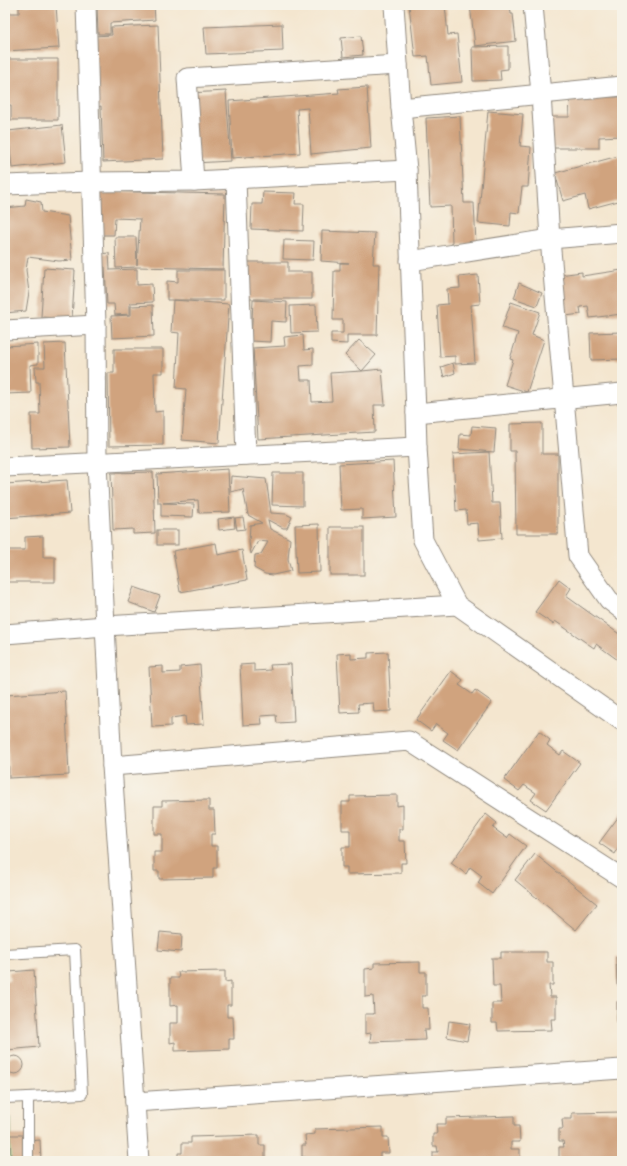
<svg xmlns="http://www.w3.org/2000/svg" width="627" height="1166" viewBox="0 0 627 1166" font-family="Sriracha,sans-serif">
  <rect width="100%" height="100%" fill="#f7f3e8"/>
  <filter id="ink" filterUnits="userSpaceOnUse"><feTurbulence type="fractalNoise" baseFrequency=".025" numOctaves="2"/><feDisplacementMap in="SourceGraphic" scale="8" xChannelSelector="R" yChannelSelector="G"/><feConvolveMatrix kernelMatrix="1 2 1 2 8 2 1 2 1" color-interpolation-filters="sRGB"/></filter>
  <filter id="wash" filterUnits="userSpaceOnUse"><feTurbulence type="fractalNoise" baseFrequency=".012" numOctaves="4" result="noise"/><feDisplacementMap in="SourceGraphic" scale="16" xChannelSelector="R" yChannelSelector="G"/><feGaussianBlur stdDeviation="0.9" result="paint"/><feColorMatrix in="noise" values="0 0 0 0 0 0 0 0 0 0 0 0 0 0 0 0 0 1.4 0 .05"/><feComposite in="paint" operator="in"/></filter>
  <g filter="url(#wash)">
    <rect width="100%" height="100%" fill="#f4e6cf"/>
    <!-- green -->
    <path fill="#a2db8d" stroke="#66835c" d="M5,1118H11L12,1161H5Z"/>
    <g id="blocks">
      <!-- building -->
      <g fill="#d0a37e">
        <path d="M19,5H56L59,48L5,51V13H19Z"/>
        <path d="M97,5H154L155,20L110,23V34H98Z"/>
        <path d="M409,5H445L448,35L457,34L462,82L431,85L428,56L415,57Z"/>
        <path d="M470,5H510L511,14H513L516,41L475,46Z"/>
        <path d="M282,24L283,51L206,54L204,27Z"/>
        <path d="M158,25L163,159L103,162L101,106L97,107L94,36L112,35L111,27Z"/>
        <path d="M361,36L363,55L343,57L341,38Z"/>
        <path d="M508,46V69L500,70L501,80L473,81L472,47Z"/>
        <path d="M8,59H58V120H11V105H5V85H8Z"/>
        <path d="M367,87L371,148L311,154L308,108L297,109L300,153L232,158L229,101L339,93L338,89Z"/>
        <path d="M226,91L231,161L194,163L189,93Z"/>
        <path d="M570,97H622V136L599,137V148H546V117H569Z"/>
        <path d="M488,111L523,114L520,146L531,147L528,187H522L519,213L511,212L510,226L478,223Z"/>
        <path d="M460,116L464,203H474L476,243L452,244L451,206L430,207L426,118Z"/>
        <path d="M62,125L66,162L12,168L8,131Z"/>
        <path d="M622,155V200L588,209L585,195L563,201L555,173Z"/>
        <path d="M96,191L225,194L223,269L137,267L116,268L115,237H136L137,265L140,219L115,218L114,235H95Z"/>
        <path d="M263,192L296,193L295,204H304L303,231L251,229L252,204H262Z"/>
        <path d="M26,199L41,202L42,212L68,216L72,260L59,261L28,257L26,270L29,292L26,311L5,313V208L25,206Z"/>
        <path d="M322,231L375,233L373,264H379L377,335H347V344L331,343V333H343V320H333L334,271H340V263H349L321,261Z"/>
        <path d="M284,240L314,241L313,260L283,259Z"/>
        <path d="M109,253L110,270L137,269V285L152,284L153,302L130,303V314L115,315L114,304H107L105,267H100L99,254Z"/>
        <path d="M248,262H288V272H312V299H248Z"/>
        <path d="M44,268L75,270L72,319L41,317Z"/>
        <path d="M178,270H224V300H167V281L178,282Z"/>
        <path d="M622,270V314L590,318L588,306L580,307L581,314L558,317L559,275L582,272V276Z"/>
        <path d="M478,275L480,304L471,305L475,363L455,364V356L440,357L437,305L448,304L447,289L460,288L459,277Z"/>
        <path d="M519,283L542,293L537,306L514,298Z"/>
        <path d="M173,300L229,304L219,443L182,440L186,389L176,388L179,333L171,332Z"/>
        <path d="M253,300L287,302L286,322L271,321L270,342L251,341Z"/>
        <path d="M511,302L540,312L532,335L544,340L527,392L505,385L513,360L510,359L518,333L502,328Z"/>
        <path d="M153,305L154,336L112,338L111,316L131,315V306Z"/>
        <path d="M316,305L317,332L291,333L290,306Z"/>
        <path d="M622,332V359L591,360L590,333Z"/>
        <path d="M303,335L304,350L313,349V365L300,366L301,380H311L312,402L332,401L330,373L362,371L345,355L359,340L376,355L362,371L382,369L385,405H374L375,432L258,439L253,348L285,346L284,337Z"/>
        <path d="M65,343L70,447L32,448L31,414H40L39,382H36L35,367H45L44,344Z"/>
        <path d="M38,344V364L30,365L31,393L5,394V376H7L6,346Z"/>
        <path d="M114,349H163V373H154L155,412L163,411V445L109,446L108,373H114Z"/>
        <path d="M453,363L455,373L444,377L441,367Z"/>
        <path d="M542,423V454H558V534H516L515,451H510V424Z"/>
        <path d="M472,426L496,428L494,452L459,449L460,434L471,435Z"/>
        <path d="M489,452L492,503H500L502,538L479,540L478,523L467,524L466,510L456,511L453,454Z"/>
        <path d="M393,461L396,517L362,519V509L341,510L339,464Z"/>
        <path d="M228,469L230,512L199,513L198,500L163,503L194,504L193,517L161,516V503H158L157,474Z"/>
        <path d="M153,472L155,533L133,534V529L113,530L111,473Z"/>
        <path d="M273,473H303V506L272,505Z"/>
        <path d="M231,476L266,479L271,513L286,514L292,517L287,528H283L268,520L270,529L290,539L288,559L291,571L273,575L265,574L254,568L255,555L261,554L268,542L258,541L251,554L249,542L250,525L262,523L248,515L243,489L230,492Z"/>
        <path d="M67,480L70,513L5,518V484Z"/>
        <path d="M234,517L235,528L219,530L218,519Z"/>
        <path d="M243,517L245,529L237,530L235,518Z"/>
        <path d="M319,524L320,572L297,573L295,525Z"/>
        <rect x="330" y="527" width="34" height="48"/>
        <rect x="157" y="530" width="21" height="15"/>
        <path d="M43,536V557H55V582H5V550H25V537Z"/>
        <path d="M216,543L218,555L242,550L247,580L180,592L173,551Z"/>
        <path d="M559,579L571,588L566,596L622,636V663L596,644L594,648L555,621L553,624L535,612Z"/>
        <path d="M134,587L160,596L154,612L128,602Z"/>
        <path d="M388,652L391,711L374,712L373,703L358,704L359,712L340,713L337,654L351,653V659L368,658V653Z"/>
        <path d="M254,664V671L271,670L270,665L291,664L294,722L277,723L276,715L261,716L262,724L243,725L240,665Z"/>
        <path d="M200,665L204,724L186,725L185,716L171,718V726L152,727L149,667L163,666V673L180,672V667Z"/>
        <path d="M451,671L463,680L459,685L472,694L475,690L492,702L458,750L443,740L448,733L436,724L431,731L416,720Z"/>
        <path d="M65,691L69,775L9,778L6,695Z"/>
        <path d="M539,731L550,740L547,745L560,755L563,751L580,763L546,810L531,800L536,793L524,785L519,791L504,780Z"/>
        <path d="M397,795V806L403,805V829H399V841H405L406,863H401V873L347,874V867H342V847H350V830H342V802H350V796Z"/>
        <path d="M209,800V810H214L215,834H211V846H217V868H213V878L159,879V871H154V852H162V834H154V806H162V801Z"/>
        <path d="M622,812V849L619,847L615,854L599,843Z"/>
        <path d="M486,814L497,823L493,828L507,838L510,834L526,846L492,894L478,883L482,876L470,867L466,874L451,863Z"/>
        <path d="M535,854L597,904L576,930L515,880Z"/>
        <path d="M160,932L182,934L181,952L158,950Z"/>
        <path d="M501,952H547V962H553V985H549L550,997H556V1019H551L552,1030L498,1031L497,1023H492V1003H501L500,986H493L492,958H501Z"/>
        <path d="M616,957H622V985H617Z"/>
        <path d="M420,962V972H426V996H422V1008H428L429,1030H424L425,1040L370,1042L371,1033L365,1034V1014H374L373,996L365,997V969L374,968V963Z"/>
        <path d="M34,970L39,1047L7,1050L5,1018V981H10L9,972Z"/>
        <path d="M225,971V982L231,981V1005H227V1017H233L234,1039H229V1049L175,1051V1042L170,1043V1023H178V1005L170,1006V978H179L178,972Z"/>
        <rect x="617" y="1002" width="5" height="20"/>
        <path d="M449,1021L470,1024L467,1041L447,1037Z"/>
        <circle cx="15" cy="1065" r="9"/>
        <path d="M622,1112V1161H559V1147H564L563,1141H559V1129H563L562,1119H572V1113Z"/>
        <path d="M514,1116V1126H519L520,1142H511V1149H520V1161H433V1152H438L437,1146H433V1134H437L436,1124H446V1118Z"/>
        <path d="M383,1127V1137H388L389,1153H380V1161H306V1157H302V1145H306L305,1135L315,1134V1129Z"/>
        <path d="M10,1135H28V1141L40,1140L41,1161H11Z"/>
        <path d="M259,1135V1145H265V1161H178V1153H182V1143H191V1137Z"/>
      </g>
    </g>
  </g>
  <g filter="url(#ink)">
    <use href="#blocks" fill-opacity="0" stroke="#90887d" stroke-width="1"/>
    <g fill="none" stroke-linecap="round" stroke-linejoin="round">
      <!-- lane casing -->
      <g stroke="#90887d" stroke-width="12">
        <g id="lane">
          <path d="M5,954L75,950L82,1094L28,1097V1161"/>
          <path d="M5,1098L28,1097"/>
        </g>
      </g>
      <!-- street casing -->
      <g stroke="#90887d" stroke-width="21">
        <g id="street">
          <path d="M86,5L96,325L97,463L112,766L139,1161"/>
          <path d="M394,5L401,108L407,170L416,413L417,447L423,540L457,605L622,721"/>
          <path d="M533,5L541,94L550,239L578,556L609,600L622,610"/>
          <path d="M401,108L622,86"/>
          <path d="M236,179L246,455"/>
          <path d="M194,181L187,78L398,65"/>
          <path d="M5,185L91,182L194,181L407,170"/>
          <path d="M410,261L550,239L622,233"/>
          <path d="M5,330L96,325"/>
          <path d="M416,413L622,393"/>
          <path d="M5,467L417,447"/>
          <path d="M5,634L105,626L457,605"/>
          <path d="M112,766L409,741L622,878"/>
          <path d="M135,1102L622,1069"/>
        </g>
      </g>
      <!-- lane -->
      <use href="#lane" stroke="#fff" stroke-width="10"/>
      <!-- street -->
      <use href="#street" stroke="#fff" stroke-width="19"/>
    </g>
  </g>
  <!-- margin -->
  <rect width="627" height="1166" fill="none" stroke="#f7f3e8" stroke-width="20"/>
</svg>
